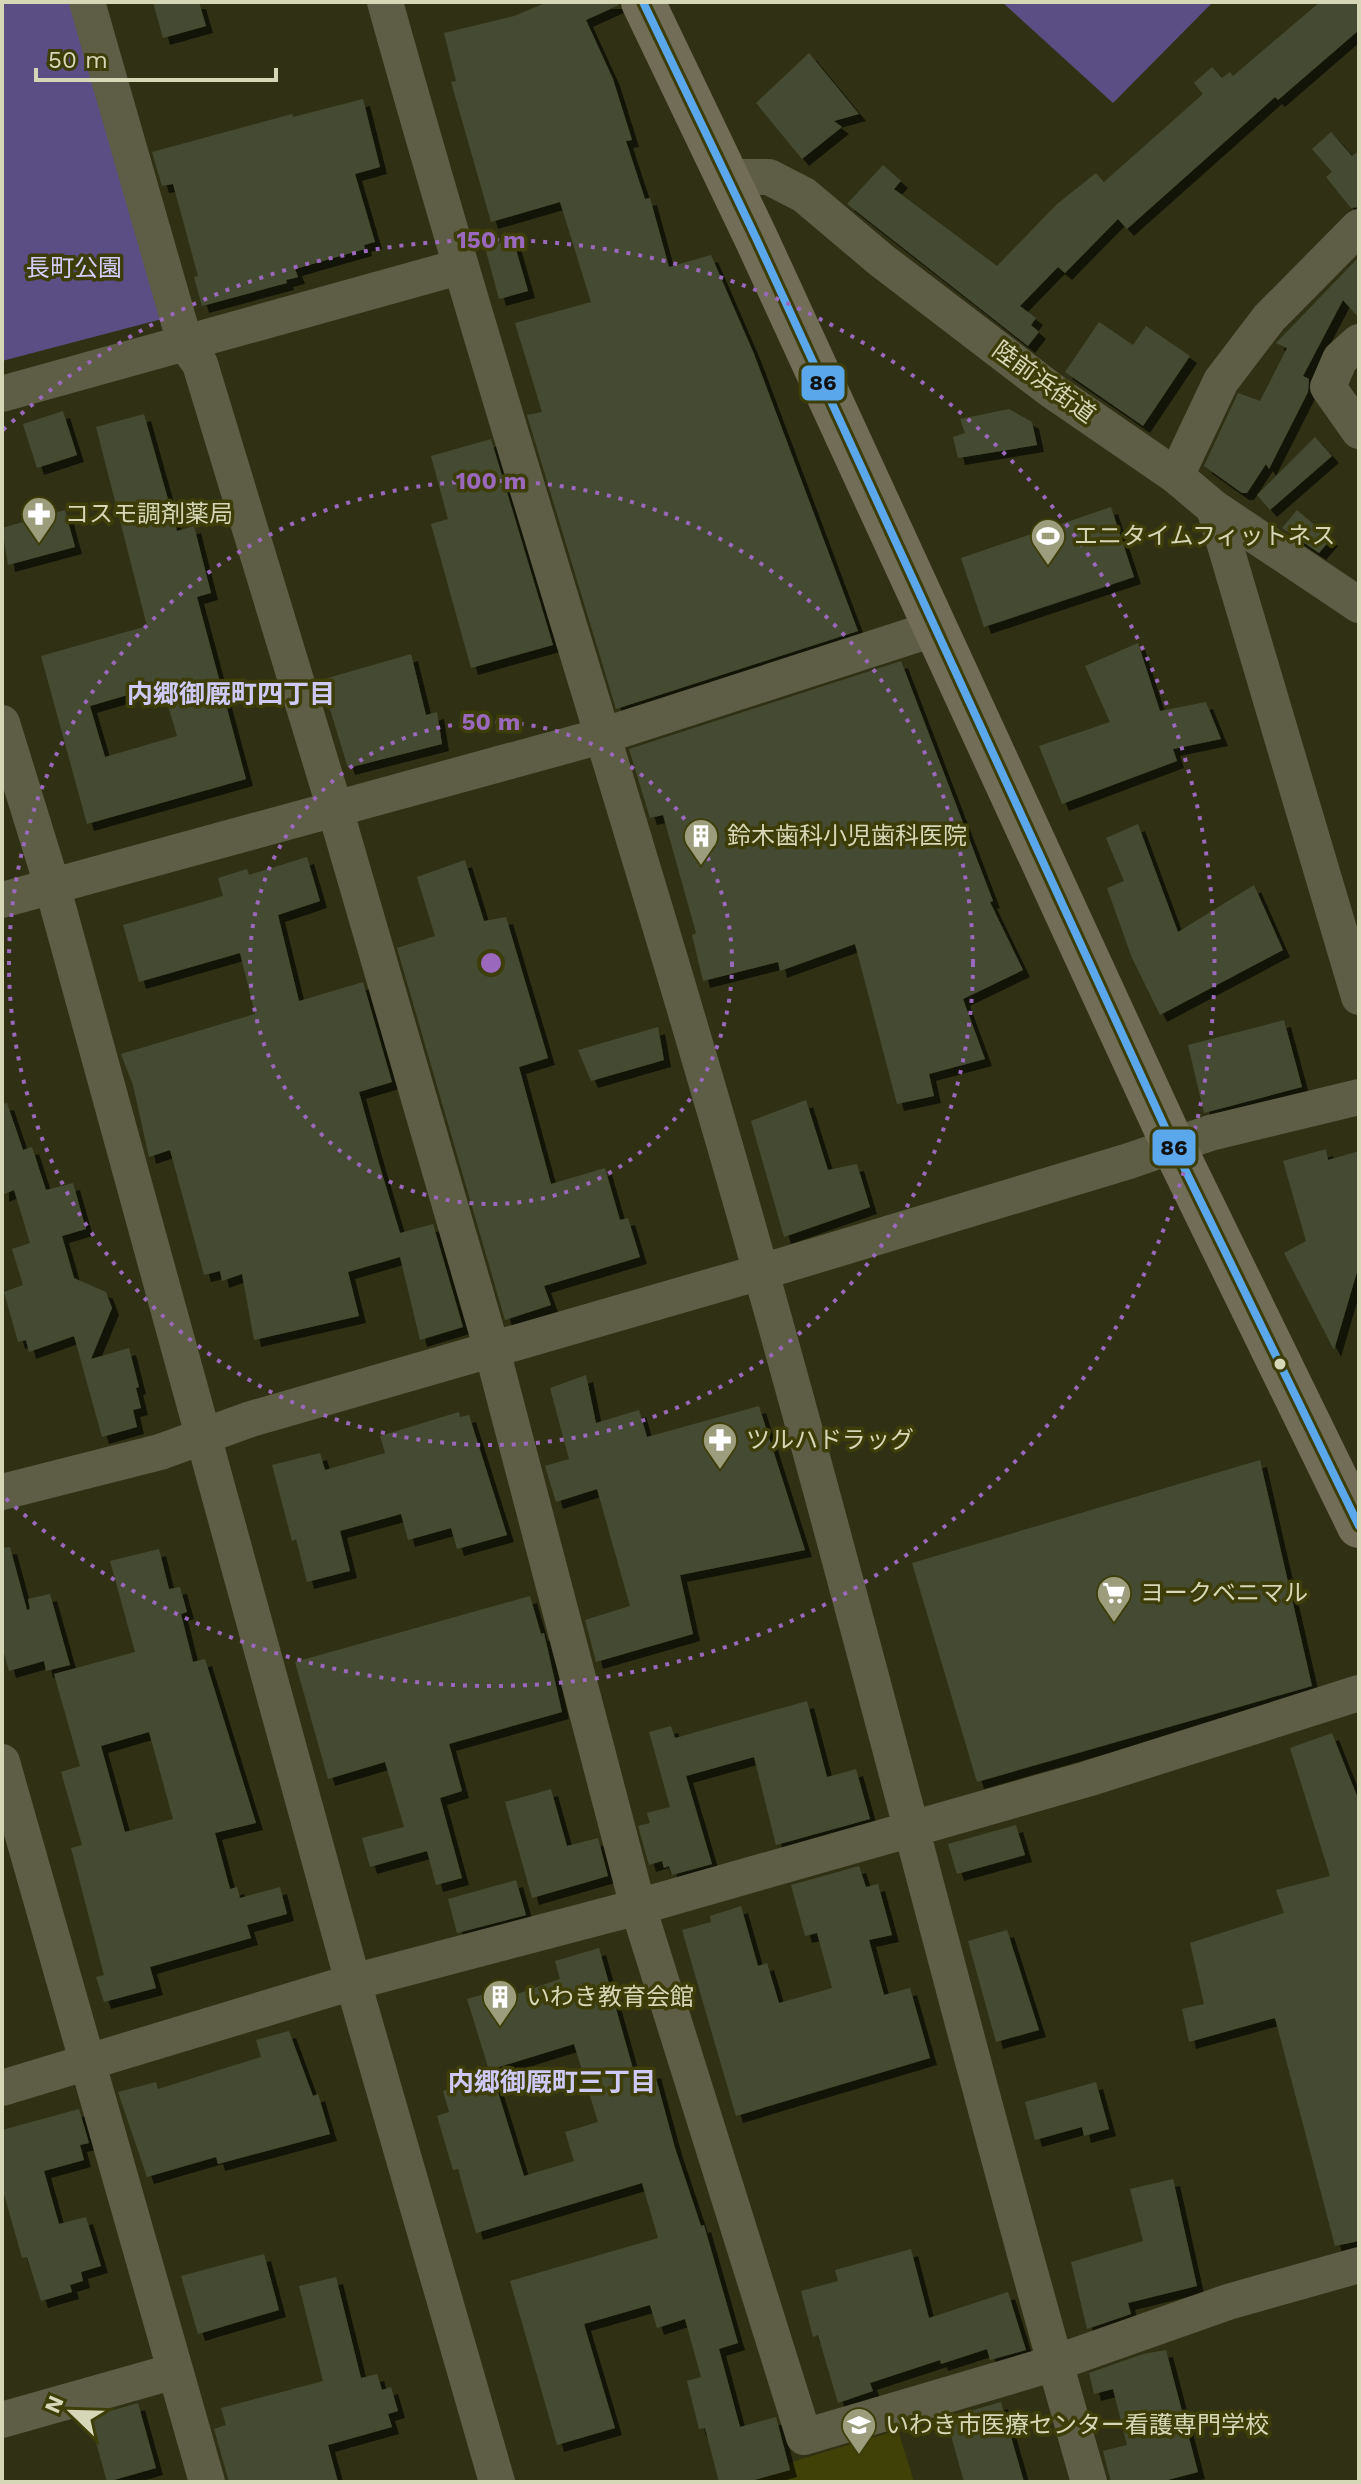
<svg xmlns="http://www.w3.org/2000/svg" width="1361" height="2484" viewBox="0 0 1361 2484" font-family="'Work Sans','Noto Sans JP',sans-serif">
  <defs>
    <filter id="shadow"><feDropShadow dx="7" dy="7" stdDeviation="0" flood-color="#0009"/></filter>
  </defs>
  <rect width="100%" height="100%" fill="#303114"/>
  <!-- built -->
  <path fill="#404107" d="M898,2430L914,2482H726Z"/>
  <!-- green -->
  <g fill="#5a4e85">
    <path d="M2,2H73L162,319L2,361Z"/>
    <path d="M1002,2H1213L1113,103Z"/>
  </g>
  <!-- building -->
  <g fill="#454b30" fill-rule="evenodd" filter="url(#shadow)">
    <path d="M153,2H199L206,26L163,38Z"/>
    <path d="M548,2H618L619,5L586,20L613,79L632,140L626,141L645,199L650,198L669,267L711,255L754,354L858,631L616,709L527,415L542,412L515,323L591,302L560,202L491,222L451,82L456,81L444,33L514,16Z"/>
    <path d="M1320,2H1359V30L1278,100L1275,97L1127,229L1118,219L1065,273L1058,267L1020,306L1036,318L1031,325L1039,332L1028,346L847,204L883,165L901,181L894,189L997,266L1056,205L1096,173L1104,182L1203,94L1194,83L1212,67L1222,78L1230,72L1233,76Z"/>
    <path d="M809,53L859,114L834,121L842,127L802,159L756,103Z"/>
    <path d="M363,99L380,167L355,174L375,242L364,245L365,249L295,269L298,277L286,280L287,283L202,306L194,277L198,276L173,184L162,186L152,152L292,114L293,117Z"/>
    <path d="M1331,132L1352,156L1359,151V207L1351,208L1326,177L1332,172L1312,149Z"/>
    <path d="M513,239L528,291L499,299L485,247Z"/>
    <path d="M1359,257V318L1343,300L1303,376L1309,379L1308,392L1269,469L1266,464L1247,493H1242L1204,466L1238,393L1260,401L1287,348L1276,343Z"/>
    <path d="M1099,322L1133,345L1146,326L1190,356L1143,426L1065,372Z"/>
    <path d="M1009,409L1032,422L1037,445L958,458L953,437L965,433L960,419Z"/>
    <path d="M63,411L77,455L37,468L23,424Z"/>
    <path d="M144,414L177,531L194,526L211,593L197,597L246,779L87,824L41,656L147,626L96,427ZM162,685L177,736L105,757L90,706Z"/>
    <path d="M1315,437L1332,456L1270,510L1257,495Z"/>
    <path d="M491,439L553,645L471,668L431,524L448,519L431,456Z"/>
    <path d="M1111,507L1134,577L984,627L961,558Z"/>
    <path d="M65,510L75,547L8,565L2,528Z"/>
    <path d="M1297,510L1331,539L1319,553L1282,528Z"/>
    <path d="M1138,643L1160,711L1206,702L1221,739L1173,749L1177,761L1062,804L1039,746L1110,722L1085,666Z"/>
    <path d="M411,654L426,715L437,712L442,744L348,768L321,680Z"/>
    <path d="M901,661L993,901L990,902L1023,970L963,999L985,1059L929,1074L934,1096L897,1104L855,944L780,971L778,962L703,981L692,935L696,933L663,815L650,818L629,749Z"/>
    <path d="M1138,824L1178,932L1254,885L1283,950L1160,1015L1132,958L1107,888L1124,881L1106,838Z"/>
    <path d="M307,857L320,901L278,915L299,1001L363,982L392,1082L359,1092L378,1160L400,1233L433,1224L463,1327L420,1340L400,1257L348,1272L359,1316L254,1340L242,1274L222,1281L220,1271L204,1275L170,1150L149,1157L133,1085L121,1054L255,1014L240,953L139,982L123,925L223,896L218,878L247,869L249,875Z"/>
    <path d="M465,860L484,921L506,917L548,1058L519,1067L551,1184L605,1168L620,1220L628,1218L640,1257L544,1286L551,1305L505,1320L397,948L435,936L417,877Z"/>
    <path d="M1284,1020L1302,1087L1204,1113L1188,1045Z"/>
    <path d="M658,1027L664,1060L591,1081L578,1050Z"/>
    <path d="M806,1100L828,1170L857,1164L870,1207L784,1237L751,1121Z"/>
    <path d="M7,1103L23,1150L32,1147L46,1190L73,1183L86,1229L62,1236L74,1278L106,1292L112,1308L91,1359L129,1348L139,1387L136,1388L141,1408L133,1410L137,1427L102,1437L74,1336L29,1352L26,1340L18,1342L4,1292L23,1285L12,1249L30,1243L14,1190L2,1195V1104Z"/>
    <path d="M1326,1149L1328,1160L1359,1151V1265L1334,1350L1284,1253L1306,1241L1283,1161Z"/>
    <path d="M586,1375L596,1423L639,1410L647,1437L759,1406L805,1550L680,1575L693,1634L596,1662L585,1620L630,1606L597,1489L556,1502L545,1466L569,1459L550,1388Z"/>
    <path d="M459,1412L460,1417L469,1415L507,1535L457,1549L451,1528L408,1540L401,1514L340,1531L350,1571L307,1582L296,1539L292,1541L272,1465L320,1453L325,1470L385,1453L380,1436Z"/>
    <path d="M1260,1460L1312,1686L977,1782L912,1563Z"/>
    <path d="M10,1547L27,1610L30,1609L28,1599L50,1594L70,1665L46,1671L44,1661L9,1671L2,1646V1548Z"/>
    <path d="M159,1549L169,1589L180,1587L187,1612L181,1614L193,1662L205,1659L256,1823L215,1833L230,1889L237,1887L240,1898L280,1887L287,1914L247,1925L251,1938L150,1967L156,1988L104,2002L96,1977L104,1975L71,1848L82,1845L61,1772L80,1766L54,1674L135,1652L110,1561ZM149,1732L173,1819L125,1832L101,1746Z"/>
    <path d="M530,1596L541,1634L544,1633L562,1712L449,1744L462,1791L440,1798L462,1878L436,1885L427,1851L370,1867L362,1838L404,1827L385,1762L328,1779L295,1662Z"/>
    <path d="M807,1701L827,1777L856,1769L870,1819L776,1845L754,1757L686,1776L712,1864L672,1875L669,1866L664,1868L662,1861L649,1865L638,1826L650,1823L647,1813L670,1807L649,1732L671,1726L675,1738Z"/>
    <path d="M1332,1733L1359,1801V2241L1335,2246L1275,2018L1189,2042L1182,2009L1204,2004L1190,1943L1284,1913L1276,1890L1330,1876L1290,1748Z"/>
    <path d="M551,1789L567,1846L598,1838L608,1876L532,1898L505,1802Z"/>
    <path d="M1016,1825L1025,1855L957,1874L948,1844Z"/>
    <path d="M859,1866L866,1887L878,1884L892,1935L869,1940L884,1995L910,1988L930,2058L736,2116L682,1930L711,1922L710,1916L741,1906L758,1966L767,1963L779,2003L832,1988L817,1933L805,1936L791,1885Z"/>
    <path d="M516,1880L526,1915L457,1933L448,1899Z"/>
    <path d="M1007,1930L1039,2030L996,2042L968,1941Z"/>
    <path d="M599,1948L635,2076L654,2071L675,2148L701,2226L704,2225L738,2343L719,2349L740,2427L776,2417L790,2470L747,2482H719L705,2428L699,2429L687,2381L701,2377L685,2319L657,2328L650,2305L584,2324L615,2428L557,2445L510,2281L658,2238L642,2183L476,2233L458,2169L453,2170L437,2116L449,2112L443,2091L493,2076L524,2176L574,2161L565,2132L598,2122L574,2044L489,2070L467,1999L512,1986L514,1995L560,1979L555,1961Z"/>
    <path d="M289,2031L313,2096L318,2094L330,2134L218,2164L216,2157L147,2177L118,2092L156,2082L158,2089L261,2057L256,2040Z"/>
    <path d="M1096,2082L1109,2129L1084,2136L1082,2127L1035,2140L1025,2102Z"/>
    <path d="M79,2109L89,2143L80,2145L84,2160L44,2171L59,2224L86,2217L101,2266L81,2272L83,2281L70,2285L72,2292L41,2301L27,2257L22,2258L2,2187V2130Z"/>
    <path d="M1173,2179L1197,2286L1128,2303L1131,2314L1087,2329L1071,2262L1143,2241L1130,2189Z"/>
    <path d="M911,2249L929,2318L1008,2292L1026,2350L990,2360L987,2349L941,2364L940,2360L870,2383L873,2391L838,2403L818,2335L813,2337L801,2291L838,2281L835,2270Z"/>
    <path d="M264,2254L279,2310L198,2334L181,2276Z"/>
    <path d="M336,2277L361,2378L377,2374L382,2390L391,2387L398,2411L388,2414L392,2427L328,2445L338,2482H229L214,2429L226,2425L221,2408L323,2381L299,2286Z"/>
    <path d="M1166,2350L1198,2472L1160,2482H1111L1103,2451L1127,2445L1113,2389L1094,2394L1089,2373L1143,2354Z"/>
    <path d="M1001,2402L1024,2482H964L946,2418Z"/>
    <path d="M138,2403L156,2468L107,2482L89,2417Z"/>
  </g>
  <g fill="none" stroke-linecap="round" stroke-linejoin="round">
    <!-- minor -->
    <g stroke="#5d5e45" stroke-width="36">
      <path d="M87,2L185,343L200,364L335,809L492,1350L638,1907L804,2437L1055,2363L1228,2302L1359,2265"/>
      <path d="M385,2C503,426 641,845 760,1269C874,1672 973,2079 1089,2482"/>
      <path d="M726,177H769L804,195L881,260L1051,390L1176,476L1214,508L1359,605"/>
      <path d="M1359,342L1340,359L1328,387L1359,431"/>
      <path d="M2,394L459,267"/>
      <path d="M1176,476L1221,381L1269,318L1359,227"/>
      <path d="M1214,508L1359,997"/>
      <path d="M2,723L52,885L353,1982L497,2482"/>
      <path d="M2,900L605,735L936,628"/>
      <path d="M2,1492L160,1452L251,1419L761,1272L1129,1161L1210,1133L1359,1097"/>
      <path d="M2,1762L207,2482"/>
      <path d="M2,2088L353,1982L638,1907L1087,1779L1359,1693"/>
      <path d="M2,2420L175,2371"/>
    </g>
    <!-- major -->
    <path stroke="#726d56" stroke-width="44" d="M643,2L756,238L1174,1147L1359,1526"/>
    <!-- bus-1 casing -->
    <g stroke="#3c3d08" stroke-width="14">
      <path id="bus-1" d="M643,2L756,238L1174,1147L1359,1526"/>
    </g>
    <!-- bus-1 -->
    <use href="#bus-1" stroke="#5aa8eb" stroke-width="8"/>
  </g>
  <!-- distance rings -->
  <g fill="none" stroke="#9a68bc" stroke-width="4" stroke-dasharray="4 8">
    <circle cx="491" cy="963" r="241"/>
    <circle cx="491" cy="963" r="482"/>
    <path d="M3 430A723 723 0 1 1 3 1496"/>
  </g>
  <!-- icons -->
  <defs>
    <g id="pharmacy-pin" transform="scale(1.8)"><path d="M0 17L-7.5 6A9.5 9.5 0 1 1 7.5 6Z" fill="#9b9d7d" stroke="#3c3d08"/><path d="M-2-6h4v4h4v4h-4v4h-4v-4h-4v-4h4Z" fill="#fff"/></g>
    <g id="stadium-pin" transform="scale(1.8)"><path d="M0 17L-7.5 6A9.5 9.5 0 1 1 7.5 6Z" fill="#9b9d7d" stroke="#3c3d08"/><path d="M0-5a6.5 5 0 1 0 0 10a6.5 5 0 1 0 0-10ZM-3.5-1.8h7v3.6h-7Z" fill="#fff"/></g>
    <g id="building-pin" transform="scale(1.8)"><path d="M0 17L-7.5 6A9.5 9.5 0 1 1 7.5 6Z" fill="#9b9d7d" stroke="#3c3d08"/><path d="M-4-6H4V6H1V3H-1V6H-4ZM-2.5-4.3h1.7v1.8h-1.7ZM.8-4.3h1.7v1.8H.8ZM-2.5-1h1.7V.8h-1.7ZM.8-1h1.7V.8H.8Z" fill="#fff"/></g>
    <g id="supermarket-pin" transform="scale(1.8)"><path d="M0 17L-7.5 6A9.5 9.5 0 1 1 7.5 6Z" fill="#9b9d7d" stroke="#3c3d08"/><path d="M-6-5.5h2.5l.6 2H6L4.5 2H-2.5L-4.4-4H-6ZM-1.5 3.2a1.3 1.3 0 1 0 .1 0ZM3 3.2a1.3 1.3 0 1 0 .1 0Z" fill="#fff"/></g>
    <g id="university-pin" transform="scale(1.8)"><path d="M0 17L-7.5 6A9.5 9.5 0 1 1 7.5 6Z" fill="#9b9d7d" stroke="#3c3d08"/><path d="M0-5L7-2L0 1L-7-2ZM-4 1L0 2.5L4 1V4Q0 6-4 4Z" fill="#fff"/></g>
  </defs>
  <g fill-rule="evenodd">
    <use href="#pharmacy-pin" x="39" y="514"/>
    <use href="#stadium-pin" x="1048" y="536"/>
    <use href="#building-pin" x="701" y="836"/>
    <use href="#pharmacy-pin" x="720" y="1440"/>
    <use href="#supermarket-pin" x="1114" y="1593"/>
    <use href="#building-pin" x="500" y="1997"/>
    <use href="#university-pin" x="859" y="2425"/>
  </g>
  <!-- markers -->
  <circle fill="#d5d7b6" stroke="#3c3d08" stroke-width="3" cx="1280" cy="1364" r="7"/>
  <g text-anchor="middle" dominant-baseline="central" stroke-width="7" stroke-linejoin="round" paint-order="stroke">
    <!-- park labels -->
    <g font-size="24" fill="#d4cefe" stroke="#3c3d08">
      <text x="74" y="268">長町公園</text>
    </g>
    <!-- street labels -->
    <g font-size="24" fill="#d5d7b6" stroke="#3c3d08">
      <text transform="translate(1044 382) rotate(36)">陸前浜街道</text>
    </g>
    <!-- poi labels -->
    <g font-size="24" fill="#d5d7b6" stroke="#3c3d08" text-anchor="start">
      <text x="65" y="514">コスモ調剤薬局</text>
      <text x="1074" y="536">エニタイムフィットネス</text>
      <text x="727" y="836">鈴木歯科小児歯科医院</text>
      <text x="746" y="1440">ツルハドラッグ</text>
      <text x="1140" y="1593">ヨークベニマル</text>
      <text x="526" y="1997">いわき教育会館</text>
      <text x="885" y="2425">いわき市医療センター看護専門学校</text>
    </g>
    <!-- neighbourhood labels -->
    <g font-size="26" font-weight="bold" fill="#cec9f5" stroke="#3c3d08">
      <text x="231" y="694">内郷御厩町四丁目</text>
      <text x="552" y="2082">内郷御厩町三丁目</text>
    </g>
  </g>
  <circle cx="491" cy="963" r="12" fill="#9a68bc" stroke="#3c3d08" stroke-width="4"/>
  <g font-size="24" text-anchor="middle" font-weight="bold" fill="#9a68bc" stroke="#3c3d08" stroke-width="7" stroke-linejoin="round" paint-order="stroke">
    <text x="491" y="248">150 m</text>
    <text x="491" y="489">100 m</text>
    <text x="491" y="730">50 m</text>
  </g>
  <g stroke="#3c3d08" stroke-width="3">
    <rect x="800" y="364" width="46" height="38" rx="8" fill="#5aa8eb"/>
    <rect x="1151" y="1128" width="46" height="39" rx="8" fill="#5aa8eb"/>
  </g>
  <g font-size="22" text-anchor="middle" font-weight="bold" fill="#111">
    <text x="823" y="390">86</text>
    <text x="1174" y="1155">86</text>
  </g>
  <!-- border -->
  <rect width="1361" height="2484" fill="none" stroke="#d5d7b6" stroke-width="8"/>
  <!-- north arrow -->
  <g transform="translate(72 2412) rotate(293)" stroke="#3c3d08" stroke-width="6" paint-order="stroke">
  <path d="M0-6L14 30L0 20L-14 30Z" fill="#d5d7b6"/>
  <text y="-12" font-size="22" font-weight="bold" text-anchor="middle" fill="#d5d7b6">N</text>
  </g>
  <!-- scale -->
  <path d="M36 68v12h240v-12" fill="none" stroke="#d5d7b6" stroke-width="4"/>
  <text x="48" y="68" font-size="24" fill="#d5d7b6" stroke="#3c3d08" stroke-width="6" paint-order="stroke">50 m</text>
</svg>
